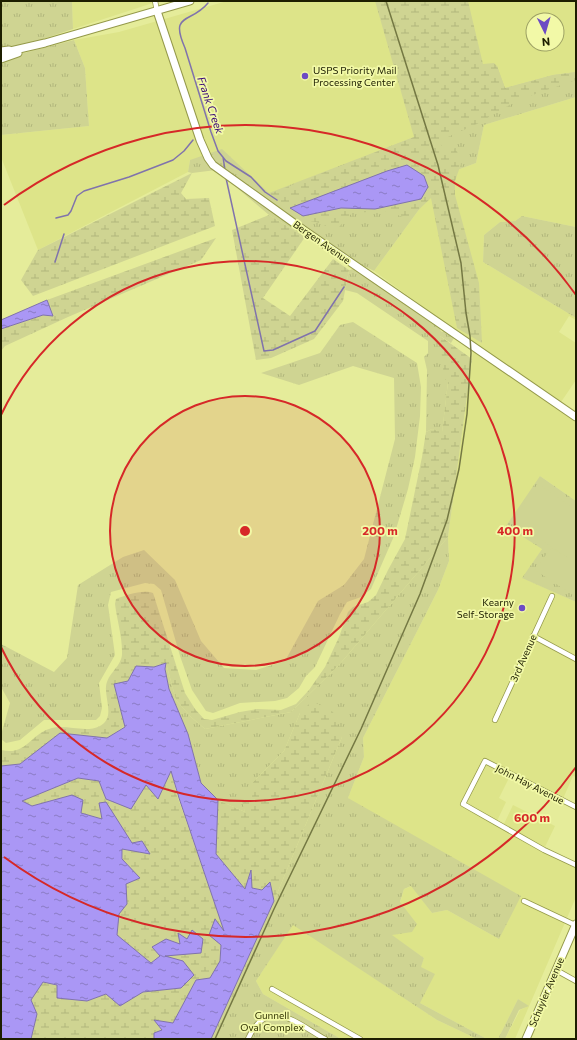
<svg xmlns="http://www.w3.org/2000/svg" width="577" height="1040" font-family="Commissioner,sans-serif">
<defs>
<pattern id="grass-tufts" width="24" height="20" patternUnits="userSpaceOnUse"><rect width="24" height="20" fill="#cfd492"/><path d="M3 7l-1-3M5 7V3M7 7l1-3M15 17l-1-3M17 17v-4M19 17l1-3" fill="none" stroke="#b1b67c"/></pattern>
<pattern id="wetland-marsh" width="20" height="14" patternUnits="userSpaceOnUse"><rect width="20" height="14" fill="#cfd492"/><path d="M1 5h8M5 5V1M11 12h8M15 12V8" fill="none" stroke="#b1b67c"/></pattern>
<pattern id="water-ripples" width="26" height="14" patternUnits="userSpaceOnUse"><rect width="26" height="14" fill="#aa97f5"/><path d="M2 4q2-2 4 0t4 0M15 11q2-2 4 0t4 0" fill="none" stroke="#8a7bc4"/></pattern>
</defs>
<rect width="100%" height="100%" fill="#e5ec9a"/>
<!-- built -->
<path fill="#dde489" fill-rule="evenodd" d="M72 1H159L73 29Z
M227 1H576V72L553 75 505 88 414 137 269 194 190 160 188 172 38 250 1 157V135L89 126 85 68 74 40 119 32ZM533 20H557V44H533Z
M576 97V227L522 216 515 221 500 222 484 235 483 262 576 318V320L569 316 559 332 576 343V380L561 402 576 417V501L540 476 542 549 523 578 576 602V777L573 776 562 801 510 776 499 798 506 802 496 823 502 828 513 805 555 826 544 849 576 865V897L515 1039H505L520 1010 528 1006 518 999 498 1039H487L420 1003 421 966 424 958 391 935 404 889 412 886 432 913 447 910 499 939 348 798 364 757 363 738 438 590 449 561 448 537 474 344 374 271 426 200 452 172 476 163 484 125Z
M293 924 437 1020 477 1039H341L263 994 256 981Z"/>
<!-- grass -->
<path fill="url(#grass-tufts)" d="M1 1H72L73 29 1 53Z
M74 40 85 68 89 126 1 135V59Z
M426 63 497 66 505 88 553 75 576 72V97L484 125 476 163 452 172 426 200 374 271 305 237 269 215 216 170 192 173 188 172 190 160 222 149 269 193 414 137Z
M522 216 576 227V318L483 262 484 235 500 222 515 221Z
M354 269 440 329V330L442 332 444 331 454 338 451 343 440 336 448 382 442 433 432 429 426 432 427 370 424 357 428 353V341L357 293 345 290 349 270Z
M353 322 417 363 421 387 420 416 415 457 408 489 394 536 371 589 361 597 347 602 340 614 315 667 306 676 299 688 287 698 275 701 240 703 213 713 206 711 192 690 180 656 161 590 154 584 145 583 111 592 108 605 115 655 99 683 102 708 100 716 96 720H44L20 740 6 743 1 739V735L10 703 1 687V644L54 672 67 658 78 585 123 557 144 550 175 580 201 641 224 668 256 670 285 661 318 601 344 585 364 559 395 439 394 378 353 366 299 385 261 373 320 353 340 325Z
M540 476 576 501V602L522 578 542 549 506 526Z
M448 537 449 561 438 590 363 738 364 757 348 798 521 896 499 939 447 910 432 913 411 886 404 889 400 902 417 924 412 932 392 935 424 958 421 967 435 974 420 1003 487 1039H477L437 1020 293 925 256 981 263 994 341 1039H211L274 901 342 737 300 713 284 751 253 782V798L243 802 245 812 218 800 201 783 188 734 169 689 165 669 166 663 176 700 191 717 205 729 291 712 339 665Z
M518 999 529 1006 519 1010 505 1039H498Z"/>
<!-- wetland -->
<path fill="url(#wetland-marsh)" d="M375 1H468L483 64 494 63 497 66 505 88 553 75 576 72V80L518 100 477 124 439 141 444 150 456 148 461 164 455 181V195L479 283 482 343 457 328 431 198 409 219 385 211 352 213 336 230 316 222 302 220 271 201 269 194 414 137Z
M192 173 181 193 186 199 209 198 215 226 33 296 21 280 38 250Z
M269 215 305 237 263 298 290 316 333 259 349 270 343 301 314 339 271 358 256 360 232 230Z
M216 238 201 260 68 317 5 346 1 351V329L43 315 53 316 47 300Z
M440 336 472 359 448 537 339 665 291 712 205 729 191 717 176 700 166 663 154 667 136 666 128 681 114 684 125 726 107 738 60 733 20 764 1 766V750C26 756 30 735 49 729 65 723 84 734 100 726 115 718 105 700 106 687 107 673 123 666 122 652 122 636 117 620 115 604L116 599C125 595 144 589 153 593L185 693 195 709 204 719 212 720 240 712 257 709 281 710 296 704 309 690 325 667 339 637 348 612 353 607 368 602 376 595 388 570 405 539 422 457 426 432 432 429 442 432 448 382 444 378Z
M312 701 333 712 342 737 274 901 270 882 262 890 252 888 251 872 245 889 216 854 218 800 245 812 242 801 252 798 253 782 284 751 300 713Z
M171 770 177 795 225 933 215 919 221 945 220 961 210 979 196 980 173 1023 155 1021 162 1031 154 1033V1039H31L37 1014 31 1000 43 982 57 985V998L87 1001 106 994 120 1006 143 992 181 988 164 956 187 940 179 933 180 944 152 947 160 956 151 963 117 935 119 914 127 904 122 849 149 853 142 841 132 843 105 802 103 819 81 813 72 795 32 806 21 801 78 778 99 781 106 799 146 785 158 799Z"/>
<!-- pitch -->
<path fill="#cfd492" d="M538 484 576 510V551L570 560 576 564V597L535 570 551 548 568 558 513 520Z"/>
<!-- water -->
<path fill="url(#water-ripples)" stroke="#8073ac" d="M407 165 424 176 428 187 421 199 375 209 341 208 303 216 290 208 387 171Z
M47 300 53 316 43 315 1 329V320Z
M166 663 165 669 169 689 188 734 201 783 218 800 216 854 245 889 251 870 252 888 262 890 270 882 274 901 211 1039H154V1033L162 1030 154 1020 173 1023 196 980 210 978 220 961 221 945 209 935 215 919 224 931 179 798 171 771 158 799 146 785 131 809 106 799 99 781 78 778 22 801 32 806 72 795 83 800 81 813 102 819 99 803 106 802 132 843 142 841 150 854 122 849V859L140 878 126 884 127 904 119 914 117 935 151 963 160 956 152 947 166 939 180 944 178 933 187 939 192 930 203 939 201 953 165 956 183 961 194 975 181 988 143 992 120 1006 106 994 87 1001 57 998V985L43 982 31 1000 37 1014 31 1039H1V766L20 764 60 733 107 738 125 727 114 684 128 681 136 666 154 667Z"/>
<g fill="none" stroke-linecap="round" stroke-linejoin="round">
<!-- stream -->
<path stroke="#8073ac" stroke-width="1.5" d="M208 3C191 24 169 12 185 48L211 132 218 151 226 161 251 177 265 192 277 200
M223 157 225 170
M226 178 264 351 273 350 315 331 344 287
M56 218 68 215 71 211 77 196 84 191 129 177 173 160 184 151 193 140
M55 262 64 234"/>
<defs>
<path id="street" d="M155 1 157 11
M533 636 576 659
M495 720 552 596
M576 807 485 761 463 804 544 850 576 865
M524 901 575 925
M556 970 576 981
M272 989 360 1039
M248 1039C268 995 296 1023 325 1039"/>
<path id="secondary" d="M157 11 200 140 208 158 213 165 305 231 576 417
M526 1039 576 924"/>
<path id="primary" d="M6 52 45 43 190 1
M1 59 18 53"/>
<path id="highway" d="M1 52 9 51"/>
</defs>
<!-- street casing -->
<use href="#street" stroke="#94994a" stroke-width="6"/>
<!-- secondary casing -->
<use href="#secondary" stroke="#94994a" stroke-width="9"/>
<!-- primary casing -->
<use href="#primary" stroke="#94994a" stroke-width="9"/>
<!-- highway casing -->
<use href="#highway" stroke="#94994a" stroke-width="11"/>
<!-- street -->
<use href="#street" stroke="#fff" stroke-width="4.5"/>
<!-- secondary -->
<use href="#secondary" stroke="#fff" stroke-width="7"/>
<!-- primary -->
<use href="#primary" stroke="#fff" stroke-width="7"/>
<!-- highway -->
<use href="#highway" stroke="#fff" stroke-width="9"/>
<!-- rail -->
<path stroke="#747843" stroke-width="1.5" d="M215 1039 274 909 361 729 420 594 447 520 459 469 467 414 471 353 470 336 466 313 461 263 438 165 386 1"/>
</g>
<!-- distance rings -->
<circle cx="245" cy="531" r="135" fill="#d62828" fill-opacity=".12"/>
<g fill="none" stroke="#d62828" stroke-width="2">
<circle cx="245" cy="531" r="135"/>
<path d="M1 415A270 270 0 1 1 1 647"/>
<path d="M576 767A406 406 0 0 1 4 857M4 205A406 406 0 0 1 576 295"/>
</g>
<!-- markers -->
<g fill="#6d4bc4" stroke="#f2f9a7" stroke-width="1.5">
<circle cx="305" cy="76" r="4"/>
<circle cx="522" cy="608" r="4"/>
</g>
<g text-anchor="middle" dominant-baseline="central" stroke-width="3.5" stroke-linejoin="round" paint-order="stroke">
<!-- poi labels -->
<g font-size="10" fill="#1d1e00" stroke="#f2f9a7" text-anchor="start">
<text x="313" y="70">USPS Priority Mail<tspan x="313" dy="12">Processing Center</tspan></text>
<text x="514" y="602" text-anchor="end">Kearny<tspan x="514" dy="12">Self-Storage</tspan></text>
</g>
<!-- street labels -->
<g font-size="10" fill="#1d1e00" stroke="#f2f9a7">
<text transform="translate(322 242) rotate(35)">Bergen Avenue</text>
<text transform="translate(523 658) rotate(-66)">3rd Avenue</text>
<text transform="translate(530 784) rotate(27)">John Hay Avenue</text>
<text transform="translate(546 992) rotate(-67)">Schuyler Avenue</text>
</g>
<!-- park labels -->
<g font-size="10" fill="#313302" stroke="#f2f9a7">
<text x="272" y="1015">Gunnell<tspan x="272" dy="12">Oval Complex</tspan></text>
</g>
<!-- water labels -->
<g font-size="11" font-style="italic" fill="#370578" stroke="#f2f9a7">
<text transform="translate(211 105) rotate(71)">Frank Creek</text>
</g>
</g>
<circle cx="245" cy="531" r="6" fill="#d62828" stroke="#f2f9a7" stroke-width="2"/>
<g font-size="12" text-anchor="middle" font-weight="bold" fill="#d62828" stroke="#f2f9a7" stroke-width="3.5" stroke-linejoin="round" paint-order="stroke">
<text x="380" y="535">200 m</text>
<text x="515" y="535">400 m</text>
<text x="532" y="822">600 m</text>
</g>
<!-- border -->
<rect width="577" height="1040" fill="none" stroke="#1d1e00" stroke-width="4"/>
<!-- north arrow -->
<g transform="translate(545 32) rotate(175)"><circle r="19" fill="#f2f9a7" stroke="#9da164"/>
<path d="M0-3L7 15L0 10L-7 15Z" fill="#6d4bc4"/>
<text y="-6" font-size="11" font-weight="bold" text-anchor="middle" fill="#1d1e00">N</text>
</g>
</svg>
